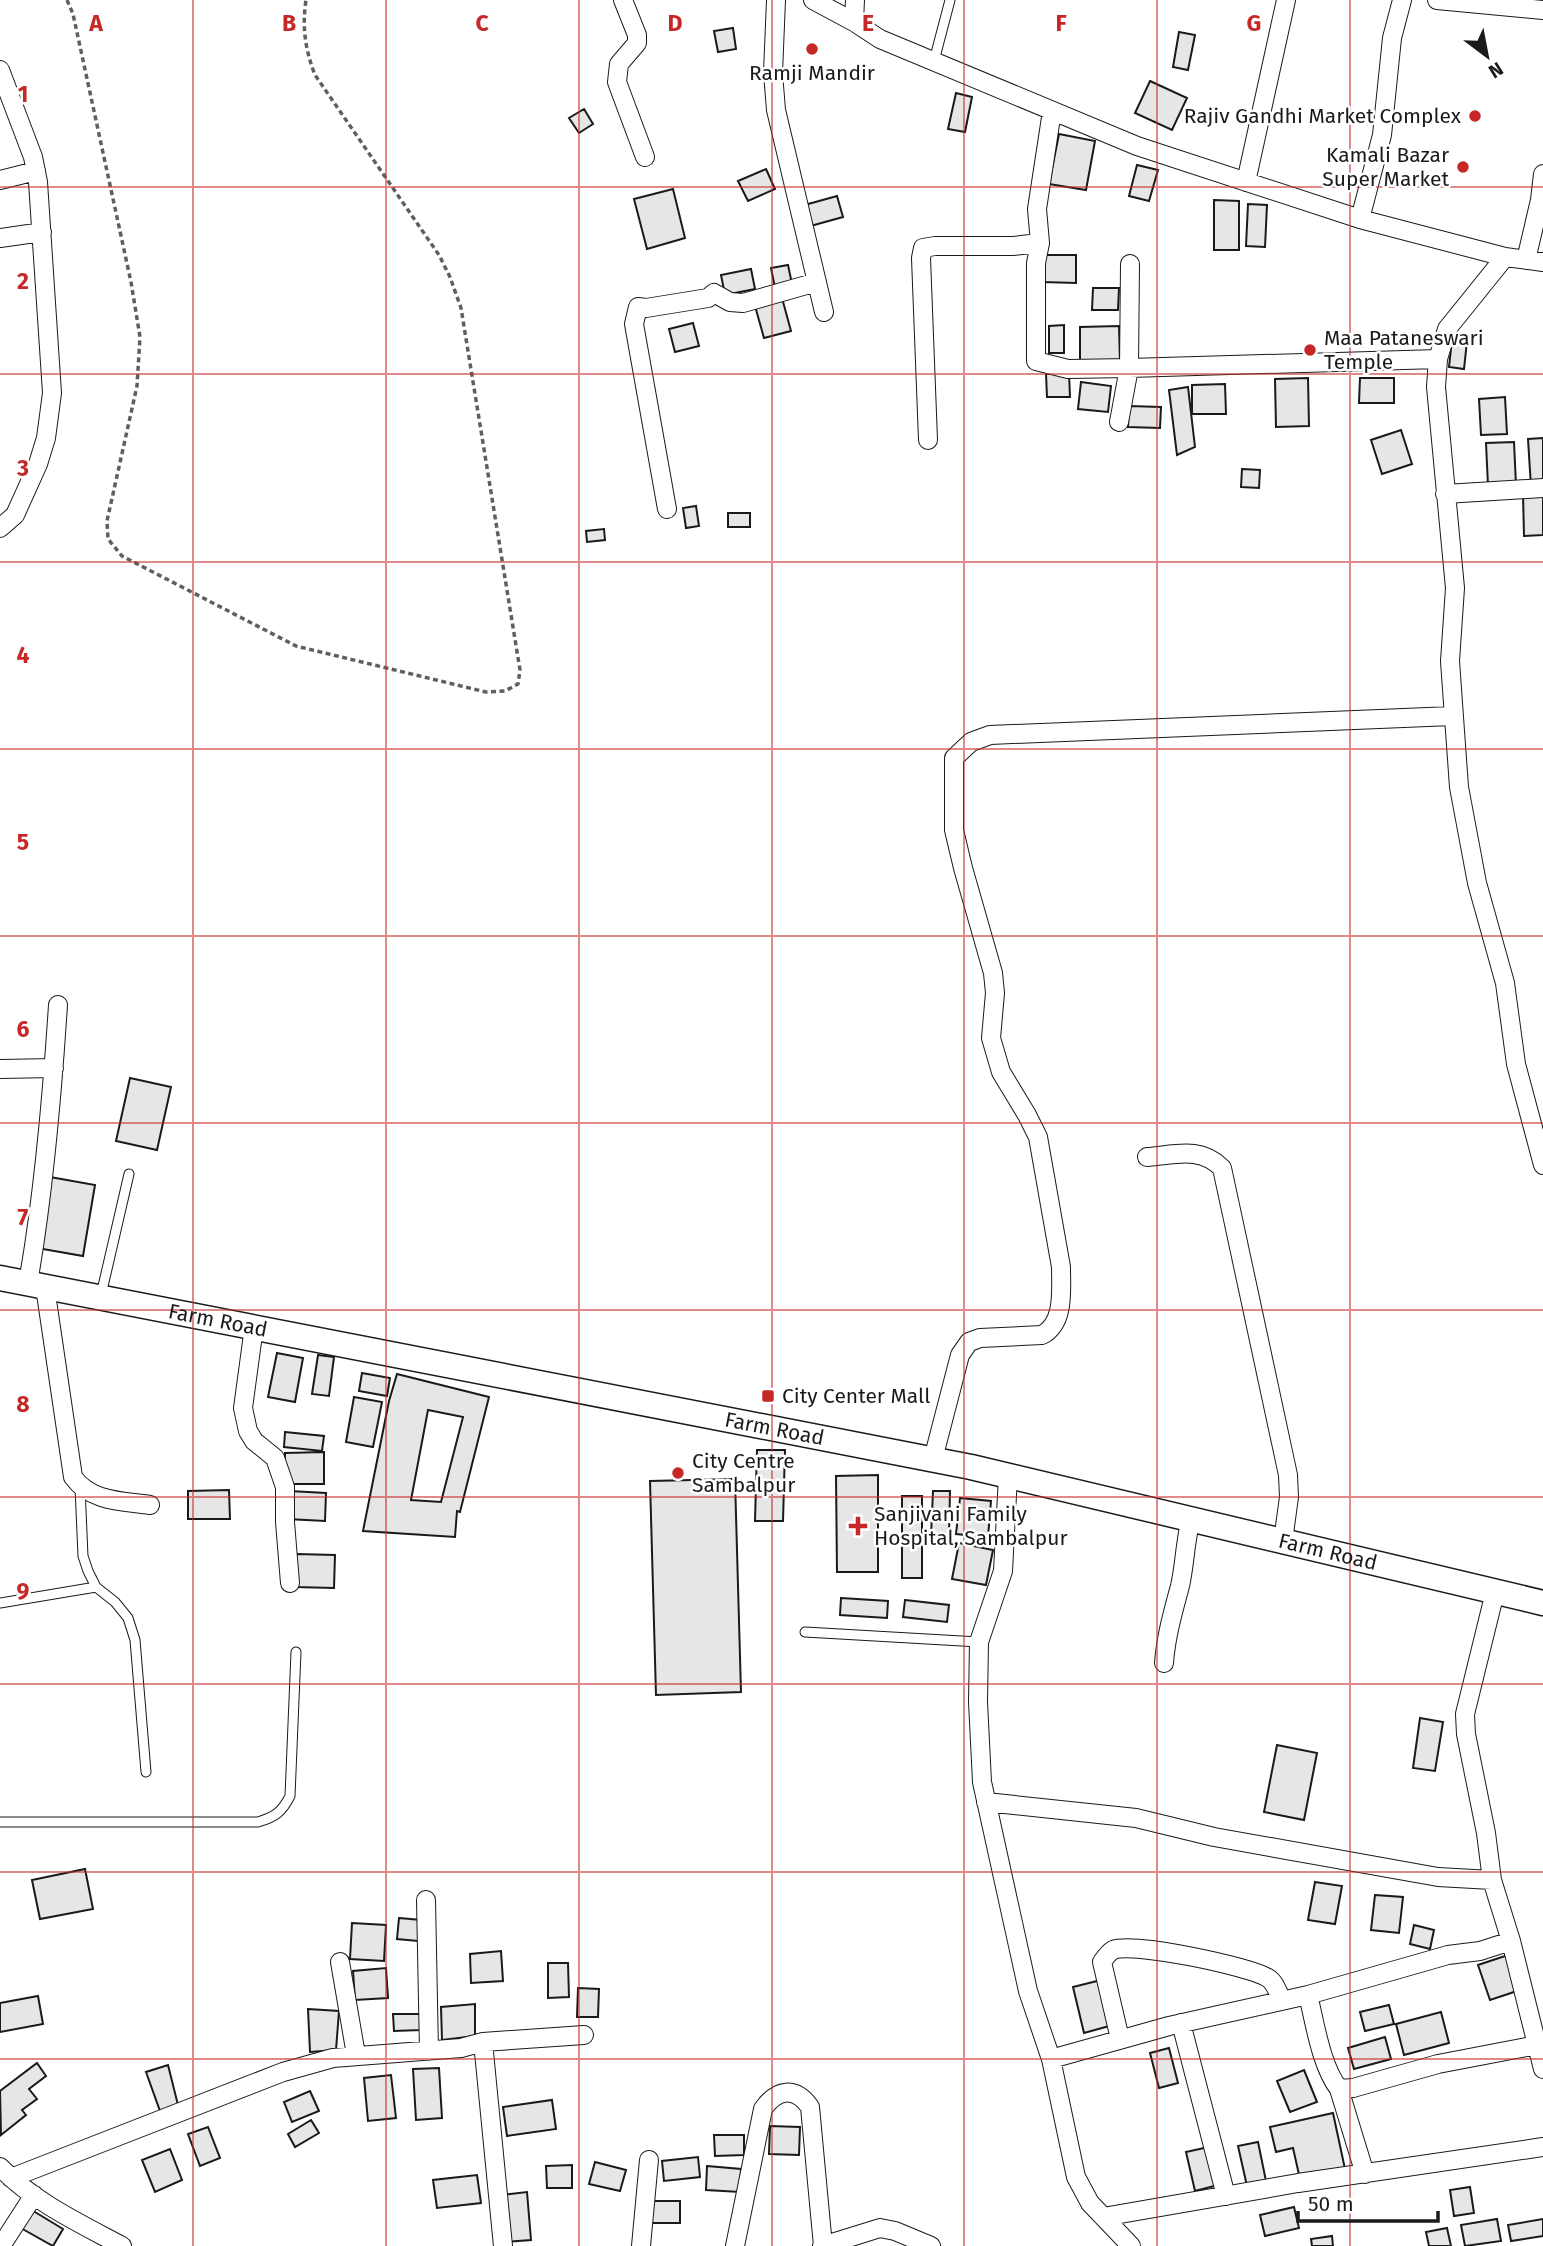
<svg xmlns="http://www.w3.org/2000/svg" width="1543" height="2246" font-family="'Fira Sans',sans-serif">
<rect width="100%" height="100%" fill="#fff"/>
<!-- building -->
<path fill="#e6e6e6" stroke="#1a1a1a" stroke-width="2" fill-rule="evenodd" d="M733 28 736 49 718 52 714 31Z
M1179 32 1195 35 1188 70 1173 67Z
M1150 81 1187 98 1172 130 1135 113Z
M956 93 972 97 965 132 948 129Z
M584 109 593 124 579 133 569 118Z
M1059 134 1095 141 1086 190 1049 184Z
M1137 165 1158 170 1149 201 1129 196Z
M766 169 775 189 748 201 738 181Z
M673 189 685 238 647 249 634 199Z
M837 196 843 217 807 227 801 206Z
M1214 200 1239 201V250H1214Z
M1248 204 1267 205 1265 247 1246 246Z
M1043 255H1076V283L1042 282Z
M788 265 792 284 775 288 771 268Z
M751 269 755 289 725 295 721 275Z
M1093 288H1119L1118 310H1092Z
M782 298 791 331 764 338 755 306Z
M693 323 699 346 675 352 669 329Z
M1064 325V353H1049V326Z
M1119 326 1120 362 1080 363V327Z
M1452 340 1467 341 1464 369 1449 367Z
M1069 373 1070 397H1047L1046 374Z
M1308 378 1309 426 1276 427 1275 379Z
M1360 378H1394V403H1359Z
M1081 382 1111 386 1108 412 1078 409Z
M1225 384 1226 414H1192V385Z
M1188 387 1195 447 1177 455 1169 390Z
M1505 397 1507 434 1481 435 1479 399Z
M1129 406 1161 407 1160 428 1128 427Z
M1401 430 1412 464 1382 474 1371 440Z
M1543 438V486L1531 487 1528 439Z
M1514 442 1516 485 1488 486 1486 443Z
M1242 469 1260 470 1259 488 1241 487Z
M1543 493V535L1524 536 1523 494Z
M696 506 699 526 686 528 683 508Z
M728 513H750V527H728Z
M604 529 605 540 587 542 586 531Z
M130 1078 171 1087 157 1150 116 1141Z
M50 1177 95 1185 83 1256 37 1248Z
M277 1353 303 1358 295 1402 268 1397Z
M318 1355 334 1357 329 1396 312 1394Z
M362 1373 390 1378 387 1396 359 1391Z
M397 1374 489 1397 460 1512 457 1511 455 1537 363 1531 389 1401ZM428 1410 463 1417 441 1502 411 1500Z
M354 1397 382 1402 373 1447 346 1442Z
M285 1432 324 1436 322 1451 284 1447Z
M757 1450H785L783 1521H755Z
M324 1452V1484H285V1453Z
M878 1475V1572H837L836 1476Z
M735 1479 741 1692 656 1695 650 1481Z
M229 1490 230 1519H188V1491Z
M289 1491 326 1493 325 1521 287 1519Z
M933 1491H950L949 1536H931Z
M902 1496H922V1578H902Z
M960 1498 991 1501 988 1537 956 1534Z
M959 1543 993 1550 986 1585 952 1579Z
M296 1554 335 1555 334 1588 295 1587Z
M841 1598 888 1601 887 1618 840 1615Z
M905 1600 949 1605 947 1622 903 1617Z
M1420 1718 1443 1722 1435 1771 1413 1768Z
M1277 1745 1317 1753 1304 1820 1264 1812Z
M85 1869 93 1909 40 1919 32 1880Z
M1315 1882 1342 1886 1335 1924 1308 1920Z
M1375 1895 1403 1897 1399 1933 1371 1930Z
M399 1918 421 1920 418 1941 397 1939Z
M352 1923 386 1925 384 1961 350 1959Z
M1414 1925 1434 1930 1430 1949 1410 1944Z
M501 1951 503 1981 471 1983 470 1954Z
M1508 1955 1520 1990 1490 2000 1478 1965Z
M548 1963H568L569 1997 548 1998Z
M386 1968 388 1998 355 2000 353 1971Z
M1101 1980 1113 2025 1084 2033 1073 1987Z
M578 1988 599 1989 598 2017H577Z
M38 1996 43 2024 0 2032V2003Z
M475 2004V2036L442 2040 441 2007Z
M1389 2005 1394 2024 1365 2031 1360 2012Z
M308 2009 339 2011 336 2050 310 2052Z
M1441 2012 1449 2043 1404 2055 1396 2024Z
M393 2014H422L421 2030 394 2031Z
M1385 2037 1391 2059 1354 2069 1348 2048Z
M1169 2048 1178 2083 1159 2088 1150 2053Z
M37 2063 46 2076 29 2089 37 2099 22 2110 26 2115 1 2135 0 2091Z
M168 2065 178 2105 160 2111 146 2072Z
M439 2068 442 2118 416 2120 413 2069Z
M1304 2070 1317 2102 1290 2112 1277 2081Z
M391 2075 396 2118 368 2121 364 2078Z
M310 2091 319 2111 292 2122 284 2102Z
M552 2100 556 2129 507 2136 503 2107Z
M1333 2113 1345 2169 1300 2179 1293 2148 1276 2152 1270 2127Z
M311 2120 319 2133 295 2147 288 2134Z
M770 2126 800 2127 799 2155 769 2154Z
M208 2127 220 2158 200 2166 188 2134Z
M714 2135H744V2155L715 2156Z
M1258 2142 1266 2181 1247 2186 1238 2146Z
M1213 2146 1222 2184 1195 2191 1186 2152Z
M170 2149 182 2180 155 2192 142 2160Z
M698 2157 700 2177 664 2181 662 2161Z
M595 2162 626 2170 620 2191 589 2184Z
M572 2165V2188H547L546 2166Z
M707 2166 741 2169 740 2192 706 2190Z
M477 2175 481 2203 437 2208 433 2180Z
M1470 2187 1474 2213 1454 2216 1450 2190Z
M527 2192 531 2240 506 2242 501 2195Z
M651 2201H680V2223H651Z
M1294 2207 1299 2228 1265 2236 1260 2215Z
M30 2209 63 2229 53 2246 19 2227Z
M1497 2219 1501 2241 1465 2246 1461 2225Z
M1543 2219V2236L1511 2241 1508 2225Z
M1447 2228 1451 2246H1429L1426 2232Z
M1332 2236 1333 2246H1312L1311 2239Z"/>
<g fill="none" stroke-linecap="round" stroke-linejoin="round">
<defs>
<path id="lane" d="M934 61 950 0
M101 1295 129 1174
M80 1487 83 1556 88 1571 96 1587 115 1602 128 1618 135 1640 146 1772
M0 1603 96 1587
M805 1632 979 1642
M0 1822H258C275 1817 282 1812 290 1796L296 1652"/>
<path id="street" d="M623 0 637 35V43L619 64 617 82 645 157
M776 0 773 73 776 110 824 312
M813 0 854 22 880 39 1137 146 1360 219 1505 257 1543 262
M1437 0 1543 10
M854 22 855 0
M0 70 33 157 38 182 52 393 46 438 38 464 15 515 0 528
M0 180 36 171
M1246 182 1286 0
M1360 219 1382 135 1392 38 1402 0
M0 238 42 232
M1040 243 1036 263V361L1068 369 1129 368 1119 422
M1505 257 1447 329 1438 359 1436 387 1455 588 1450 661 1459 787 1477 883 1505 983 1516 1064 1543 1165
M1526 260 1540 200 1543 174
M1130 264 1129 368 1438 359
M928 440 921 258 923 248 935 246H1013L1040 243 1037 209 1052 111
M1445 494 1543 488
M667 509 634 324 638 307 646 308 708 298 714 293 730 302 743 303 817 282
M0 1069 54 1068
M1147 1157C1175 1155 1200 1146 1222 1168L1288 1475 1289 1497 1283 1541
M28 1283C44 1192 52 1098 58 1005
M45 1287 73 1477C91 1502 122 1501 150 1505
M254 1327 243 1408 248 1431 254 1441 275 1458 285 1487V1522L290 1583
M933 1459 960 1355 969 1342 980 1338 1042 1335C1065 1323 1061 1290 1061 1267L1038 1137 1027 1115 1001 1072 991 1038 995 993 993 973 963 868 954 830V758L971 742 990 735 1452 716
M1008 1476 1003 1571 979 1642 978 1702 982 1782 1028 1991 1051 2059 1076 2177 1090 2203 1131 2246
M1495 1592 1465 1714 1466 1734 1486 1833 1492 1880 1511 1941 1543 2069
M1164 1663C1166 1636 1173 1612 1180 1586 1185 1564 1185 1541 1191 1519
M986 1802 1136 1818 1214 1837 1438 1877 1492 1880
M426 1900 429 2051
M340 1962 356 2055
M1308 1995C1315 2023 1321 2066 1339 2089L1353 2088 1438 2064 1537 2045
M1181 2023 1226 2196
M1120 2039 1102 1962C1105 1958 1108 1953 1113 1950 1134 1942 1248 1966 1268 1978 1275 1982 1278 1993 1282 2000
M483 2042 503 2246
M1051 2059 1169 2026 1308 1995 1448 1955 1480 1951 1511 1941
M1339 2089 1365 2174
M0 2167C34 2202 79 2223 122 2246
M11 2178 283 2072 333 2058 461 2048 483 2042 584 2035
M1103 2217 1298 2183 1543 2147
M1 2246 34 2195
M641 2246 649 2160
M735 2246 763 2109C777 2089 795 2086 810 2107L823 2246
M822 2246 880 2228 895 2231 931 2246"/>
<g id="secondary">
<path id="s1" d="M0 1278 971 1467 1543 1603"/>
</g>
</defs>
<!-- lane casing -->
<use href="#lane" stroke="#1a1a1a" stroke-width="11"/>
<!-- street casing -->
<use href="#street" stroke="#1a1a1a" stroke-width="20"/>
<!-- secondary casing -->
<use href="#secondary" stroke="#1a1a1a" stroke-width="27"/>
<!-- path -->
<path stroke="#5f5f5f" stroke-width="3.5" stroke-dasharray="5 3.5" stroke-linecap="butt" d="M67 0 73 14 131 282 140 337 137 386 107 521 108 539 122 556 296 646 486 692 505 691 518 684 520 670 461 308 450 277 439 255 315 75C305 49 302 27 306 0"/>
<!-- lane -->
<use href="#lane" stroke="#fff" stroke-width="9"/>
<!-- street -->
<use href="#street" stroke="#fff" stroke-width="18"/>
<!-- secondary -->
<use href="#secondary" stroke="#fff" stroke-width="24"/>
</g>
<!-- grid -->
<path fill="none" stroke="#c62828" stroke-width="2" stroke-opacity="0.55" d="M193 0V2246M386 0V2246M579 0V2246M772 0V2246M964 0V2246M1157 0V2246M1350 0V2246M0 187H1543M0 374H1543M0 562H1543M0 749H1543M0 936H1543M0 1123H1543M0 1310H1543M0 1497H1543M0 1684H1543M0 1872H1543M0 2059H1543"/>
<!-- markers -->
<g fill="#c62828" stroke="#fff" stroke-width="2.5">
<circle cx="812" cy="49" r="7"/>
<circle cx="1475" cy="116" r="7"/>
<circle cx="1463" cy="167" r="7"/>
<circle cx="1310" cy="350" r="7"/>
<rect x="761" y="1389" width="14" height="14" rx="3.5"/>
<circle cx="678" cy="1473" r="7"/>
<path d="M854.5 1515.5h7v7h7v7h-7v7h-7v-7h-7v-7h7z"/>
</g>
<g text-anchor="middle" dominant-baseline="central" stroke-width="5" stroke-linejoin="round" paint-order="stroke">
<!-- poi labels -->
<g font-size="21" fill="#1a1a1a" stroke="#fff" text-anchor="start">
<text x="812" y="73" text-anchor="middle">Ramji Mandir</text>
<text x="1461" y="116" text-anchor="end">Rajiv Gandhi Market Complex</text>
<text x="1449" y="155" text-anchor="end">Kamali Bazar<tspan x="1449" dy="24">Super Market</tspan></text>
<text x="1324" y="338">Maa Pataneswari<tspan x="1324" dy="24">Temple</tspan></text>
<text x="782" y="1396">City Center Mall</text>
<text x="692" y="1461">City Centre<tspan x="692" dy="24">Sambalpur</tspan></text>
<text x="874" y="1514">Sanjivani Family<tspan x="874" dy="24">Hospital, Sambalpur</tspan></text>
</g>
<!-- street labels -->
<g font-size="21" fill="#1a1a1a" stroke="#fff">
<text stroke="none"><textPath href="#s1" startOffset="222">Farm Road</textPath></text>
<text stroke="none"><textPath href="#s1" startOffset="789">Farm Road</textPath></text>
<text stroke="none"><textPath href="#s1" startOffset="1356">Farm Road</textPath></text>
</g>
</g>
<g font-size="23" text-anchor="middle" font-weight="bold" fill="#c62828" stroke="#fff" stroke-width="5" stroke-linejoin="round" paint-order="stroke">
<text x="96" y="31">A</text>
<text x="289" y="31">B</text>
<text x="482" y="31">C</text>
<text x="675" y="31">D</text>
<text x="868" y="31">E</text>
<text x="1061" y="31">F</text>
<text x="1254" y="31">G</text>
<text x="23" y="102">1</text>
<text x="23" y="289">2</text>
<text x="23" y="476">3</text>
<text x="23" y="663">4</text>
<text x="23" y="850">5</text>
<text x="23" y="1037">6</text>
<text x="23" y="1225">7</text>
<text x="23" y="1412">8</text>
<text x="23" y="1599">9</text>
</g>
<!-- north arrow -->
<g transform="translate(1487 56) rotate(148)" stroke="#ffffff" stroke-width="5" paint-order="stroke">
<path d="M0-5L12 26L0 18L-12 26Z" fill="#1a1a1a"/>
<text y="-10" font-size="19" font-weight="bold" text-anchor="middle" fill="#1a1a1a">N</text>
</g>
<!-- scale -->
<path d="M1298 2211v10h140v-10" fill="none" stroke="#1a1a1a" stroke-width="3.5"/>
<text x="1308" y="2211" font-size="21" fill="#1a1a1a" stroke="#ffffff" stroke-width="5" paint-order="stroke">50 m</text>
</svg>
